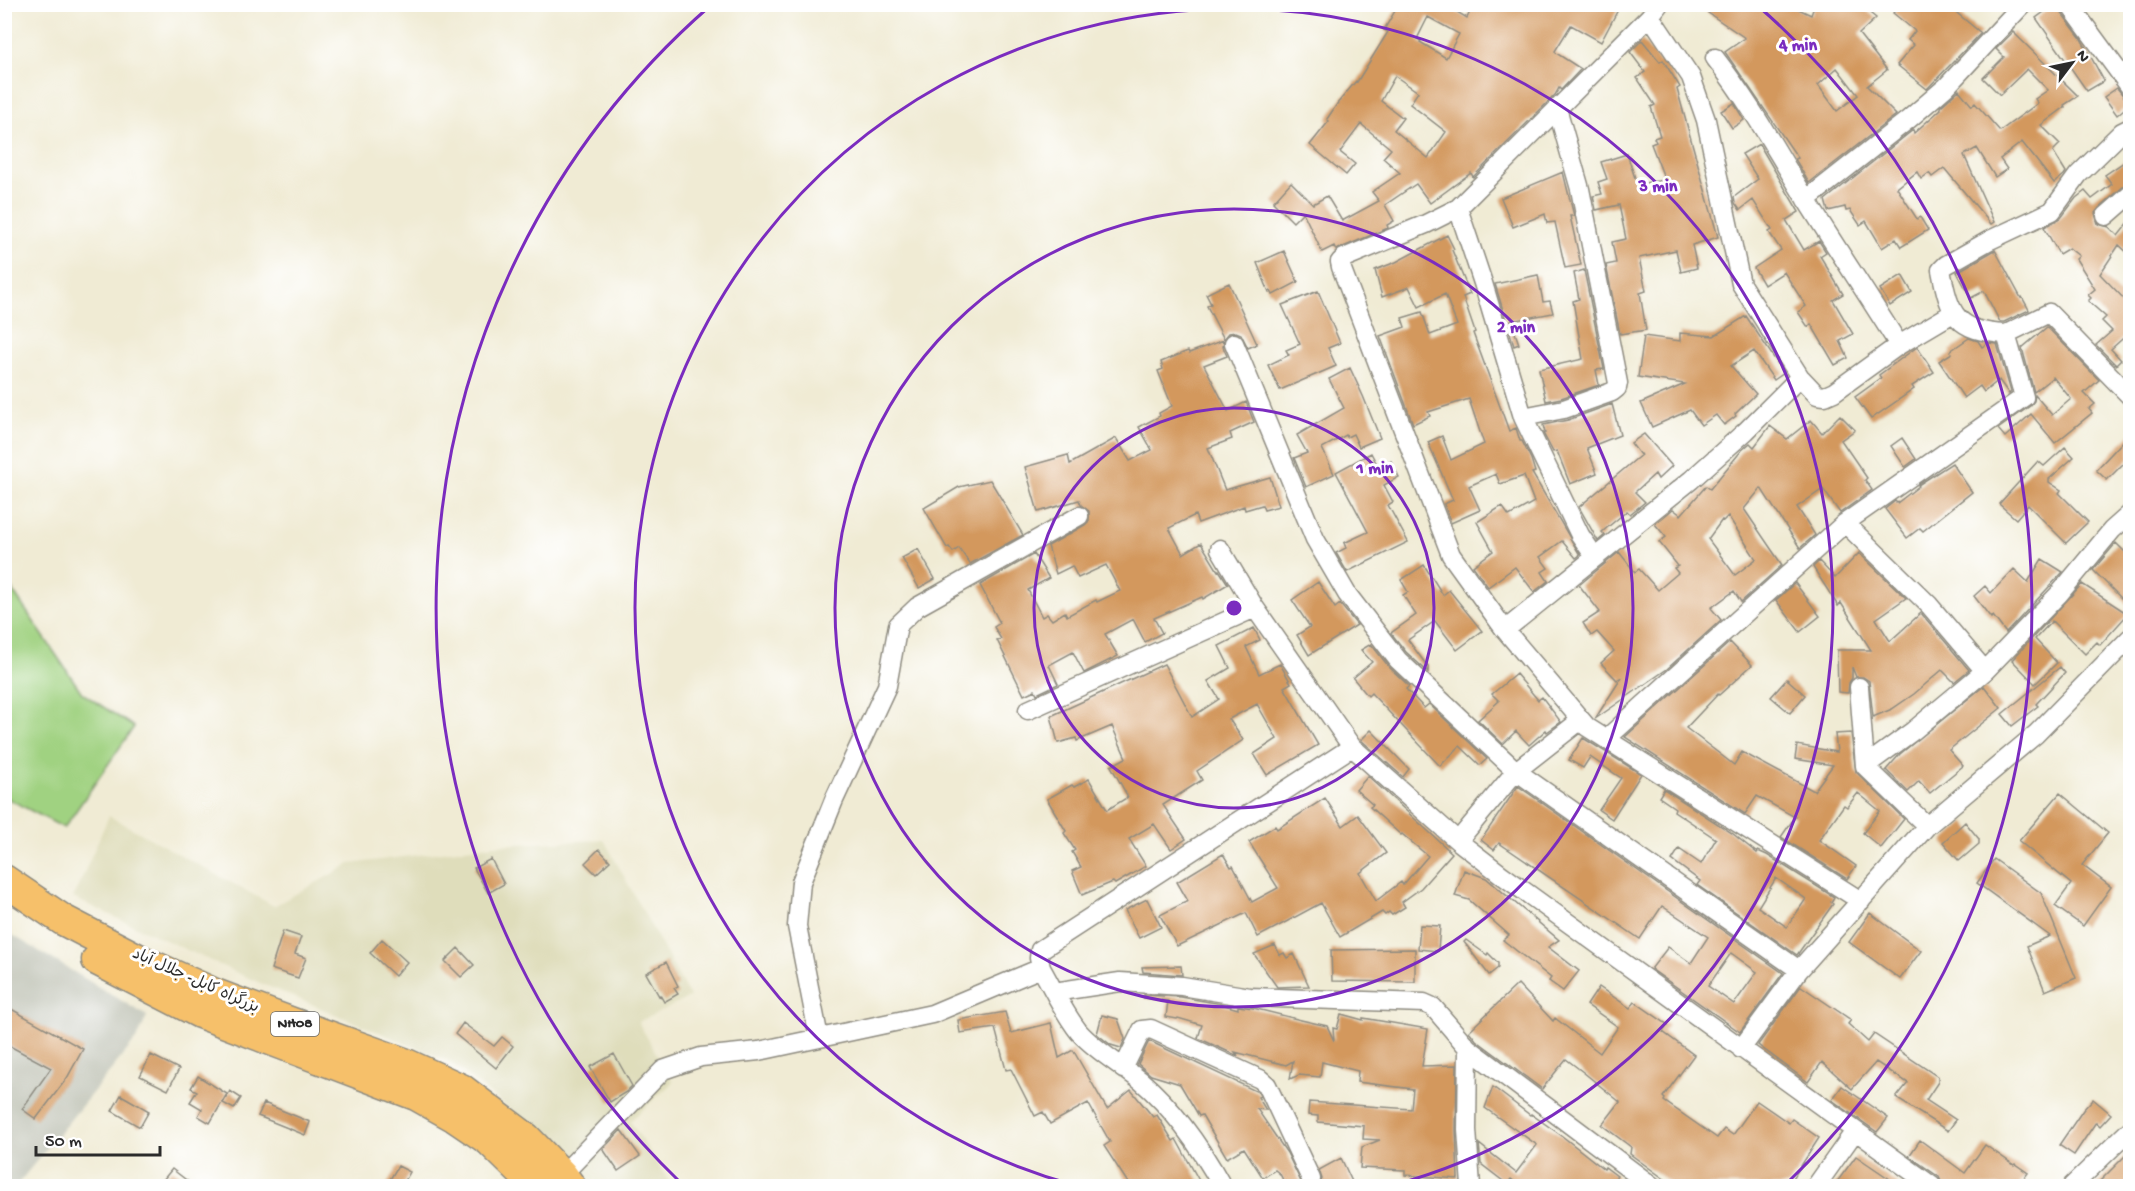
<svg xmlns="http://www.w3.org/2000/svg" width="2135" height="1191" font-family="'Gochi Hand','Playpen Sans Arabic',sans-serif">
<rect width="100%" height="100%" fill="#fff"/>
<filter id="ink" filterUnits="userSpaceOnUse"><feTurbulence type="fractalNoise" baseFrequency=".0167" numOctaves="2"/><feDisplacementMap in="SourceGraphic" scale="12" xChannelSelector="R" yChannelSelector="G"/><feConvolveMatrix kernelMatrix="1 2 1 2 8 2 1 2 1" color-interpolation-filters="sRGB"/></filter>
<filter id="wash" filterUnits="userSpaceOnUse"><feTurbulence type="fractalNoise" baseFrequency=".008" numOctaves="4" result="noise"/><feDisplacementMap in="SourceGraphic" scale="24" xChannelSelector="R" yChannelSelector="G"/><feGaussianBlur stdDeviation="1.35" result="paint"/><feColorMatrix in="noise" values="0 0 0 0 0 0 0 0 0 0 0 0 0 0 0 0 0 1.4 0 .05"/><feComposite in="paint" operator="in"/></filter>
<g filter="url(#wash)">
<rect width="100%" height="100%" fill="#f0ebd4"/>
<!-- built -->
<path fill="#dfddbb" d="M109 816 274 906 350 864 495 845 604 840 690 997 638 1022 673 1082 630 1121 672 1186H587L564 1152 450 1062 253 980 73 898Z"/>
<!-- industrial -->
<path fill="#c3c6b9" d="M4 930 147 1016 138 1037 16 1186H4Z"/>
<!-- green -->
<path fill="#a0d281" stroke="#667e56" stroke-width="1.5" d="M4 578 82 693 134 727 64 828 5 797Z"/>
<g id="blocks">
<!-- building -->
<path fill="#d3985d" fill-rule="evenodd" d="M1399 4H1444L1467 18 1474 4H1621L1601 42 1571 25 1555 51 1556 53 1581 69 1580 70 1561 90 1559 88 1555 95 1473 177 1471 173 1430 203 1416 184 1385 205 1394 221 1387 225 1388 228 1336 250 1334 246 1322 252 1303 212 1293 222 1273 202 1291 182 1313 204 1327 196 1342 221 1379 201 1372 192 1400 173 1383 158 1391 149 1361 124 1340 152 1355 164 1346 175 1310 145 1329 121 1327 119 1337 104 1356 81 1357 82 1388 32 1384 30ZM1428 17 1459 34 1446 58 1420 42 1421 41 1417 39ZM1395 76 1418 92 1410 104 1446 132 1428 158 1394 130 1403 118 1381 101Z
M1695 4H1788L1811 15 1815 4 1860 5 1876 18 1859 34 1887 70 1867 86 1896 115 1809 183 1795 159 1798 158 1725 52 1745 38ZM1837 68 1858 95 1837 111 1818 85Z
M1900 4H1946L1981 33 1927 89 1897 65 1914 45 1908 40 1915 31 1893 13Z
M2055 4H2058L2060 11 2080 37 2104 81 2087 91 2036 18Z
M2013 32 2078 96 2064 105 2065 107 2041 125 2060 144 2053 151 2066 172 2064 175 2054 183 2022 142 2000 159 2007 169 1995 177 1977 148 1964 155 1994 222 1991 224 1944 168 1932 177 1929 173 1921 179 1917 172 1897 188 1917 219 1920 217 1928 230 1901 247 1896 239 1882 248 1866 221 1860 225 1850 210 1846 211 1845 207 1828 211 1825 200 1913 130 1914 133 1941 109 1940 107 1959 90 1972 106 1975 103 2000 131 2038 103 2035 99 2048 90 2027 69 2000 95 1983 78 2004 57 1996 49Z
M1642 40 1660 62 1663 60 1680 87 1677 89 1718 237 1692 245 1697 268 1681 272 1676 250 1639 258 1646 291 1640 293 1646 330 1620 334 1606 265 1616 263 1612 242 1626 239 1619 205 1596 210 1593 196 1602 194 1598 182 1607 179 1601 162 1627 154 1637 184 1665 180 1651 144 1656 142 1654 138 1660 136 1651 107 1655 105 1637 78 1645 72 1630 52Z
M2117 88 2130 104 2117 115 2104 97Z
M1734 103 1744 120 1732 128 1721 111Z
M1759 144 1799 212 1786 220 1804 250 1819 241 1826 252 1820 256 1843 294 1833 300 1853 334 1840 341 1848 358 1835 365 1811 324 1808 327 1798 312 1806 306 1784 272 1764 285 1754 268 1781 250 1769 232 1772 230 1753 200 1740 210 1735 203 1734 197 1758 179 1742 154Z
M2130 158V184L2123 187 2099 208 2095 213 2098 224 2109 227 2118 236 2130 221V255L2119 245 2100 274 2130 305V332L2111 349 2121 360 2116 365 2096 345 2112 331 2102 321 2106 317 2088 301 2091 298 2088 295 2095 289 2076 259 2079 256 2069 248 2059 254 2044 227 2061 218 2076 198 2085 191 2092 199 2112 184 2105 175Z
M1563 172 1574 216H1570L1581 265 1565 268 1555 222 1547 223 1545 214 1513 227 1501 198Z
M1447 235 1454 249 1452 250 1470 294 1463 297 1475 332 1473 333 1509 431 1516 428 1520 441H1522L1531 459 1535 472 1532 473 1580 555 1576 558 1562 541 1540 557 1548 568 1542 572 1548 581 1534 592 1515 567 1488 587 1473 566 1493 551 1477 522 1502 506 1509 516 1534 502 1524 476 1500 484 1496 474 1469 486 1480 510 1451 523 1444 504 1453 500 1428 442 1442 436 1451 460 1484 444 1469 399 1428 412 1430 416 1413 424 1380 336 1405 327 1402 318 1422 312 1430 335 1457 325 1445 294 1419 307 1409 287 1382 297 1375 270 1396 262Z
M1995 250 2021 298 2022 297 2029 310 2004 322H2000L1984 291 1971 298 1957 272Z
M1284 251 1298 282 1273 295 1271 291 1269 292 1257 263Z
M1584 270 1604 369 1596 370 1599 385 1561 398 1546 401 1539 369 1583 359 1573 301 1579 299 1574 273Z
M1538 275 1543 302 1550 301 1553 313 1511 321 1519 344 1514 346 1495 284Z
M1902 275 1912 292 1890 306 1880 289Z
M1229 283 1257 344 1248 348 1241 334 1236 332 1229 333 1224 339 1207 306 1211 304 1206 294Z
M1318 291 1340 343 1328 348 1336 366 1280 390 1268 365 1289 355 1286 350 1300 344 1282 305Z
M1746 316 1784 373 1774 380 1754 351 1731 366 1756 394 1735 414 1736 416 1724 425 1716 415 1701 425 1690 410 1652 427 1641 403 1685 384 1638 377 1644 336 1680 341V333L1714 336Z
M2047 327 2099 380 2084 393 2095 404 2089 409 2092 413 2055 443 2031 414 2005 437 1998 429 2030 406 2034 401 2035 395 2052 415 2071 399 2053 377 2034 392 2022 348Z
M1969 338 1978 341 1982 347 1988 343 1997 344 2011 392 2009 394 1999 380 1984 392 1980 386 1964 398 1939 361 1952 353 1950 351Z
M1224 340 1223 347 1227 356 1204 365 1228 411 1246 402 1254 422 1230 433 1232 439 1208 448 1225 490 1270 477 1279 506 1264 510 1262 505 1245 510 1244 506 1198 523 1195 515 1169 528 1183 554 1201 543 1218 571 1219 570 1228 584 1203 599 1202 597 1154 618 1162 633 1145 642 1133 619 1105 634 1118 656 1084 673 1073 652 1049 665 1058 684 1037 694 1035 690 1024 695 997 640 1001 639 994 627 1000 623 980 585 1034 554 1049 578 1028 590 1042 617 1047 614 1052 620 1065 612 1067 616 1096 600 1097 602 1120 591 1106 565 1078 578 1072 566 1056 574 1048 546 1085 525 1089 521V511L1081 505 1079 500 1038 512 1025 467 1068 455 1070 464 1116 438 1130 461 1152 450 1139 427 1160 416 1159 413 1172 406 1158 371 1163 369 1161 362 1188 351 1189 353Z
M1917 347 1934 372 1912 386 1914 389 1871 419 1855 397 1881 378 1879 375Z
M1350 368 1363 396 1380 438 1359 447 1353 434 1347 437 1346 435 1322 448 1334 474 1306 487 1294 458 1307 453 1297 435 1344 408 1329 379Z
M1612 404 1620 435 1587 448 1597 473 1570 484 1557 451 1553 452 1543 433H1545L1543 425 1568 420Z
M1840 415 1855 430 1841 440 1867 478 1865 480 1872 490 1840 513 1823 489 1797 507 1815 535 1800 548 1761 488 1744 509 1782 565 1741 602 1734 591 1711 608 1721 620 1667 669 1595 719 1622 677 1617 680 1601 663 1614 651 1597 632 1591 636 1583 623 1600 612 1579 585 1619 552 1635 572 1639 569 1658 590 1678 573 1674 568 1678 566 1659 542 1666 537 1655 524 1673 509 1681 515 1706 486 1710 489 1742 450 1750 443 1754 447 1770 426 1787 439 1811 420 1822 433ZM1728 516 1756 559 1735 575 1708 539 1722 520 1723 521Z
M1644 434 1672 466 1658 479 1655 474 1635 492 1645 502 1630 514 1627 511 1602 532 1605 535 1598 541 1579 507 1642 454 1640 455 1631 443Z
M2130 434V457L2107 480 2096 470Z
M1902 438 1916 459 1905 467 1891 446Z
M2065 447 2074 457 2049 479V482L2061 490 2059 493 2088 522 2066 543 2028 505 2016 519 1999 504 2038 461 2044 466Z
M1371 453 1379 468 1391 461 1399 477 1384 485 1393 502 1388 505 1408 542 1347 572 1336 553 1346 548 1344 543 1368 532 1336 472Z
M1952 463 1972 492 1923 531 1920 528 1907 538 1885 509 1895 501 1897 503 1919 486 1918 485Z
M990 480 1023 535 970 564 959 548 953 552 949 547 947 548 924 508 959 487Z
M2116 543 2130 557V607L2093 570Z
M918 549 935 579 919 588 902 558Z
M1859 553 1906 598 1876 619 1890 641 1921 613 1969 670 1954 682 1942 670 1914 694 1892 709 1873 717 1869 681 1863 677H1856L1852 667V678L1849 683 1848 693 1838 692 1837 650H1871L1841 603 1838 606 1813 567 1819 561 1835 578Z
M2042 559 2063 572 2006 633 1993 616 1991 618 1974 596 1985 586 1991 593 2014 569 2028 582Z
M1424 565 1443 595 1449 590 1482 631 1457 650 1435 621 1408 640 1428 667V672L1406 652 1391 633 1416 615 1403 595 1408 592 1401 580Z
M1318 582 1335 608 1340 604 1357 625 1309 655 1297 635 1310 627 1292 600Z
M1795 583 1820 616 1800 632 1776 600Z
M2082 584 2128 614 2100 645 2097 642 2085 654 2052 621 2035 639 2057 663 2035 684 2012 660Z
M1254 628 1260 640 1246 647 1259 674 1280 664 1291 683 1284 687 1318 745 1267 775 1254 754 1277 739 1257 704 1229 719 1243 740 1197 771 1202 780 1163 805 1186 839 1171 849 1154 824 1129 839 1146 866 1115 884 1113 882 1082 895 1072 871 1081 867 1072 852 1075 850 1064 833 1066 831 1047 799 1072 785 1074 787 1089 779 1107 810 1128 797 1111 766 1126 758 1112 726 1077 741 1076 738 1058 743 1051 716 1164 664 1192 717 1219 699 1208 681 1230 668 1219 646Z
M1730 642 1752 665 1719 695 1718 694 1686 728 1734 765 1742 752 1814 791 1833 765 1795 759 1797 745 1837 752 1835 734 1851 733 1856 772 1904 819 1881 848 1863 833 1880 811 1858 793 1847 807 1844 805 1819 840 1856 866 1847 879 1781 837 1795 817 1757 796 1745 814 1625 737Z
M1371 644 1389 667 1409 686 1406 689 1424 708 1429 704 1487 759 1480 765 1460 746 1440 766 1371 693 1368 696 1353 678 1372 662 1361 650Z
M2060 667 2065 673 2036 704 2038 706 2012 726 2002 714Z
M1516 674 1538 700 1542 697 1561 722 1547 732 1546 730 1529 745 1516 731 1503 744 1478 720 1499 701 1492 694Z
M1787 679 1805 695 1790 713 1771 697Z
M1984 686 2001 708 1949 750 1963 766 1930 793 1919 781 1908 792 1886 770 1900 754Z
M1371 730 1409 769 1403 777 1361 740Z
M1583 738 1641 774 1612 819 1599 810 1621 778 1590 757 1583 768 1569 760Z
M1368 776 1452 853 1421 888 1402 902 1405 907 1392 915 1389 912 1385 915 1382 912 1340 937 1321 903 1258 937 1246 913 1177 946 1160 915 1188 901 1177 882 1223 854 1231 867 1233 866 1252 902 1278 888 1249 842 1275 826 1277 829 1325 798 1343 826 1358 815 1386 853 1360 873 1376 901 1401 882 1403 885 1428 856 1402 834 1401 835 1370 807 1373 805 1356 790Z
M1518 786 1783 973 1740 1032 1651 969 1668 947 1691 963 1708 937 1662 906 1640 939 1499 843 1494 850 1481 840ZM1731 953 1757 972 1734 1004 1708 986Z
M1664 789 1732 833 1757 853 1758 851 1767 855 1834 897 1831 902 1833 904 1797 955 1697 885 1700 881 1672 860 1679 849 1701 864 1716 839 1674 811 1675 808 1659 797ZM1776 878 1806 899 1787 927 1758 907Z
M2060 793 2108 833 2082 865 2111 887 2083 926 2055 906 2071 884 2019 841Z
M1965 822 1979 839V844L1959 861 1943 842Z
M599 849 610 861 596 874 585 863Z
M491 859 504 884 488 893 474 868Z
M1994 859 2041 893 2076 978 2045 991 2027 946 2050 936 1977 883Z
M1464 870 1486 878 1559 940 1548 947 1579 971 1563 991 1549 981 1551 978 1503 940 1509 935 1469 900 1455 896Z
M1147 899 1161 927 1139 938 1125 910Z
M1870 913 1921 951 1900 979 1849 942Z
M1420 925 1440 926 1438 951 1418 949Z
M283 931 301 937 295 954 306 958 298 978 271 969Z
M382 939 407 962 395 976 370 953Z
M1466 940 1487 955 1488 953 1498 963V968L1489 975 1464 942Z
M1275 945 1280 955 1284 953 1287 958 1294 954 1309 986 1277 987 1254 954Z
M458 948 474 965 461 977 445 961Z
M1415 949V982L1332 981 1331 950Z
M666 962 678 986 674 988 678 994 664 1002 660 995 659 996 646 973Z
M1181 966 1182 975 1143 972 1142 967Z
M1518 984 1553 1021 1555 1018 1600 1053 1618 1027 1587 1005 1599 987 1630 1008 1635 1002 1668 1025 1663 1032 1694 1055 1663 1097 1665 1099 1664 1101 1717 1138 1724 1129 1733 1135 1757 1101 1789 1123 1792 1119 1819 1138 1788 1186H1674L1630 1154 1631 1147 1602 1125 1620 1102 1583 1072 1566 1059 1542 1089 1476 1040 1469 1031Z
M1801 986 1851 1020 1848 1024 1868 1042 1874 1034 1938 1077V1082L1926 1100 1956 1120 1948 1131 1896 1098 1908 1083 1876 1062 1852 1089 1822 1062 1808 1082 1758 1045Z
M1144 995 1181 997 1221 1004 1238 1009V1006L1253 1008 1301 1020 1327 1026 1334 1041 1333 1028 1337 1029 1341 1014 1363 1020V1018L1428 1029 1422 1066 1457 1065 1456 1130 1458 1179 1405 1175V1170L1360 1168 1362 1147 1380 1140 1363 1139 1364 1126 1318 1122V1116L1308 1115 1309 1102 1411 1109 1413 1089 1357 1082 1358 1071 1322 1062 1320 1077 1299 1075 1290 1079 1293 1061 1286 1065 1235 1052 1238 1056 1198 1038 1202 1025 1178 1018 1177 1019 1166 1017 1168 1001 1144 998Z
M4 1005 83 1049 67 1078 36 1119 22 1109 51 1068 4 1043Z
M1005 1012 1011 1033 1051 1023 1059 1058 1073 1050 1107 1109 1131 1090 1153 1117 1157 1115 1173 1141 1176 1139 1202 1186H1130L1104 1146 1110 1142 1088 1103 1050 1124 1043 1112 1035 1116 1011 1069 1006 1070 995 1028 960 1033 958 1020Z
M1102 1015 1118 1019 1125 1039 1121 1048 1111 1045 1097 1034Z
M463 1023 494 1046 502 1037 513 1046 496 1068 455 1034Z
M1149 1041 1258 1092 1260 1096 1258 1097 1266 1110 1257 1109 1287 1153 1303 1186H1286L1280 1174 1275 1170 1263 1178 1244 1148 1227 1158 1202 1115 1199 1116 1180 1084 1151 1075 1138 1064Z
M614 1054 632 1086 626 1092 610 1102 590 1067Z
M151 1055 179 1069 168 1090 140 1076Z
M198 1076 227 1094 210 1123 198 1116 202 1109 190 1102 197 1091 191 1088Z
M1842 1086 1888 1118 1877 1132 1832 1100Z
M1493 1087 1530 1115 1531 1114 1562 1136 1604 1169 1605 1167 1617 1176 1615 1178 1627 1186H1520L1511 1179 1507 1184 1481 1164 1479 1144 1516 1173 1537 1145 1485 1108Z
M230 1091 241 1098 234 1109 223 1103Z
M121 1095 149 1111 140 1127 112 1111Z
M2093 1099 2111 1114 2100 1126 2096 1122 2074 1155 2059 1145 2083 1110Z
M264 1103 310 1122 305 1135 258 1116Z
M621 1130 640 1156 618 1171 603 1149Z
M1920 1140 1965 1173 1985 1145 2014 1165 2015 1164 2028 1173 2018 1186H1943L1939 1177 1909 1156Z
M2130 1151V1186H2095Z
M1856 1156 1900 1186H1834Z
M1341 1158 1354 1186H1319L1322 1179 1319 1170Z
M398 1166 410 1172 402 1186H386Z
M172 1169 194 1186H158Z"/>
</g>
</g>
<g filter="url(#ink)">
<use href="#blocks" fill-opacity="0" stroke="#8e8b80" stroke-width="1.5"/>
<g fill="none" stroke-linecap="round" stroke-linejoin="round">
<defs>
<path id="minor" d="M1659 4 1650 16 1458 208 1426 224 1344 258 1340 262 1341 267 1451 555 1505 630 1587 727 1861 901
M2069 4 2130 87
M1650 16 1691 77 1706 120 1741 284 1800 377 1817 395 1825 396 1834 392 1899 345 1953 313
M1715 58C1750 103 1777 152 1807 201 1837 249 1869 297 1899 345
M1806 200 1909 119 1946 87 2023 4
M1458 208 1483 283 1523 417 1580 535 1595 557
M2106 216 2130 195
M2006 334C1956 331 1950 316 1941 270L1946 265 1990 240 2052 211 2078 175 2122 132 2130 128
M1234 343 1315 539 1347 594 1398 660 1516 771 1799 970
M1523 417 1564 409 1612 392 1617 388 1618 383 1580 189 1557 108
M1845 523 1929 605 1985 671
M1220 549 1255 608 1352 747 1458 841 1502 875 1932 1186
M1505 630 1691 480 1746 431 1800 377
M1859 687 1865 766 1927 826
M1028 710 1255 608
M1606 739 1845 523 2024 397 2006 334 2049 313 2130 396
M1865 766 1913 731 1985 671 2059 594 2112 530 2130 514
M1458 841 1516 771 1581 720
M1054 992 1120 982 1182 986 1250 997 1424 1003 1433 1007 1468 1048 1652 1186
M819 1038 797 926 801 882 834 800 887 686 898 625 917 607 1079 516
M1468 1048 1467 1130 1471 1186
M1741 1049 1799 970 1927 826 2036 734 2130 638
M1123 1069 1142 1030 1151 1029 1260 1079 1267 1085 1311 1179
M562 1175 663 1070 701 1057 759 1051 932 1014 1041 968
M1222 1186C1201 1148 1175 1110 1141 1081 1120 1064 1097 1052 1079 1032 1064 1013 1053 989 1041 968L1039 958 1040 950 1352 747
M1816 1186 1855 1131
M2072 1186 2130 1130"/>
<path id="trunk" d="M4 880 63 920 140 960 215 994 303 1027 404 1063 461 1089 526 1138 562 1175 570 1186
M97 960 200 1013 416 1095 455 1117 489 1140 536 1186"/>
</defs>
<!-- minor casing -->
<use href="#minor" stroke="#8e8b80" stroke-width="21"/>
<!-- trunk casing -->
<use href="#trunk" stroke="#8e8b80" stroke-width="33"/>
<!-- minor -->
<use href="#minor" stroke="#fff" stroke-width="18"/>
<!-- trunk -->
<use href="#trunk" stroke="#f6c06b" stroke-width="30"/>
</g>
</g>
<!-- distance rings -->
<g fill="none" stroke="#7b2cbf" stroke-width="3">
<circle cx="1234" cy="608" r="200"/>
<circle cx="1234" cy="608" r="399"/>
<path d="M1074 1185A599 599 0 1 1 1394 1185"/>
<path d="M680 1182A798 798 0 0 1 710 6M1758 6A798 798 0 0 1 1788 1182"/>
</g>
<g text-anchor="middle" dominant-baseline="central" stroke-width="6" stroke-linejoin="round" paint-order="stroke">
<!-- shield labels -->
<rect fill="#fff" stroke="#6b6b6b" stroke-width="1.5" x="271" y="1012" width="48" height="24" rx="4.5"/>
<g font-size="15" font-weight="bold" fill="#2b2b2b">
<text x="295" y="1024">NH08</text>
</g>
<!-- street labels -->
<g font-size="16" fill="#2b2b2b" stroke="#fff">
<text transform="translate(195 982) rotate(24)">بزرگراه کابل- جلال آباد</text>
</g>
</g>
<circle cx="1234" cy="608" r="9" fill="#7b2cbf" stroke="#fff" stroke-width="3"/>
<g font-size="18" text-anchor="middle" font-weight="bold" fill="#7b2cbf" stroke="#fff" stroke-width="6" stroke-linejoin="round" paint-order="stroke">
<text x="1798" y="50">4 min</text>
<text x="1658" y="191">3 min</text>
<text x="1516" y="332">2 min</text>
<text x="1375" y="473">1 min</text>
</g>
<!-- margin -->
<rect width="2135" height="1191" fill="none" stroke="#fff" stroke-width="24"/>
<!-- north arrow -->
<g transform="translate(2072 63) rotate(58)" stroke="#ffffff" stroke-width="4.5" paint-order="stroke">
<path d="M0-4.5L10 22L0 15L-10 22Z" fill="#2b2b2b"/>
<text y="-9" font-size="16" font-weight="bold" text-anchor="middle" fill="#2b2b2b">N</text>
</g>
<!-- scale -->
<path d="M36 1146v9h124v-9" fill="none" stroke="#2b2b2b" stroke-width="3"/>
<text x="45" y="1146" font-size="18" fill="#2b2b2b" stroke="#ffffff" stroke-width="4.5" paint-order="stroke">50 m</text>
</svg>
